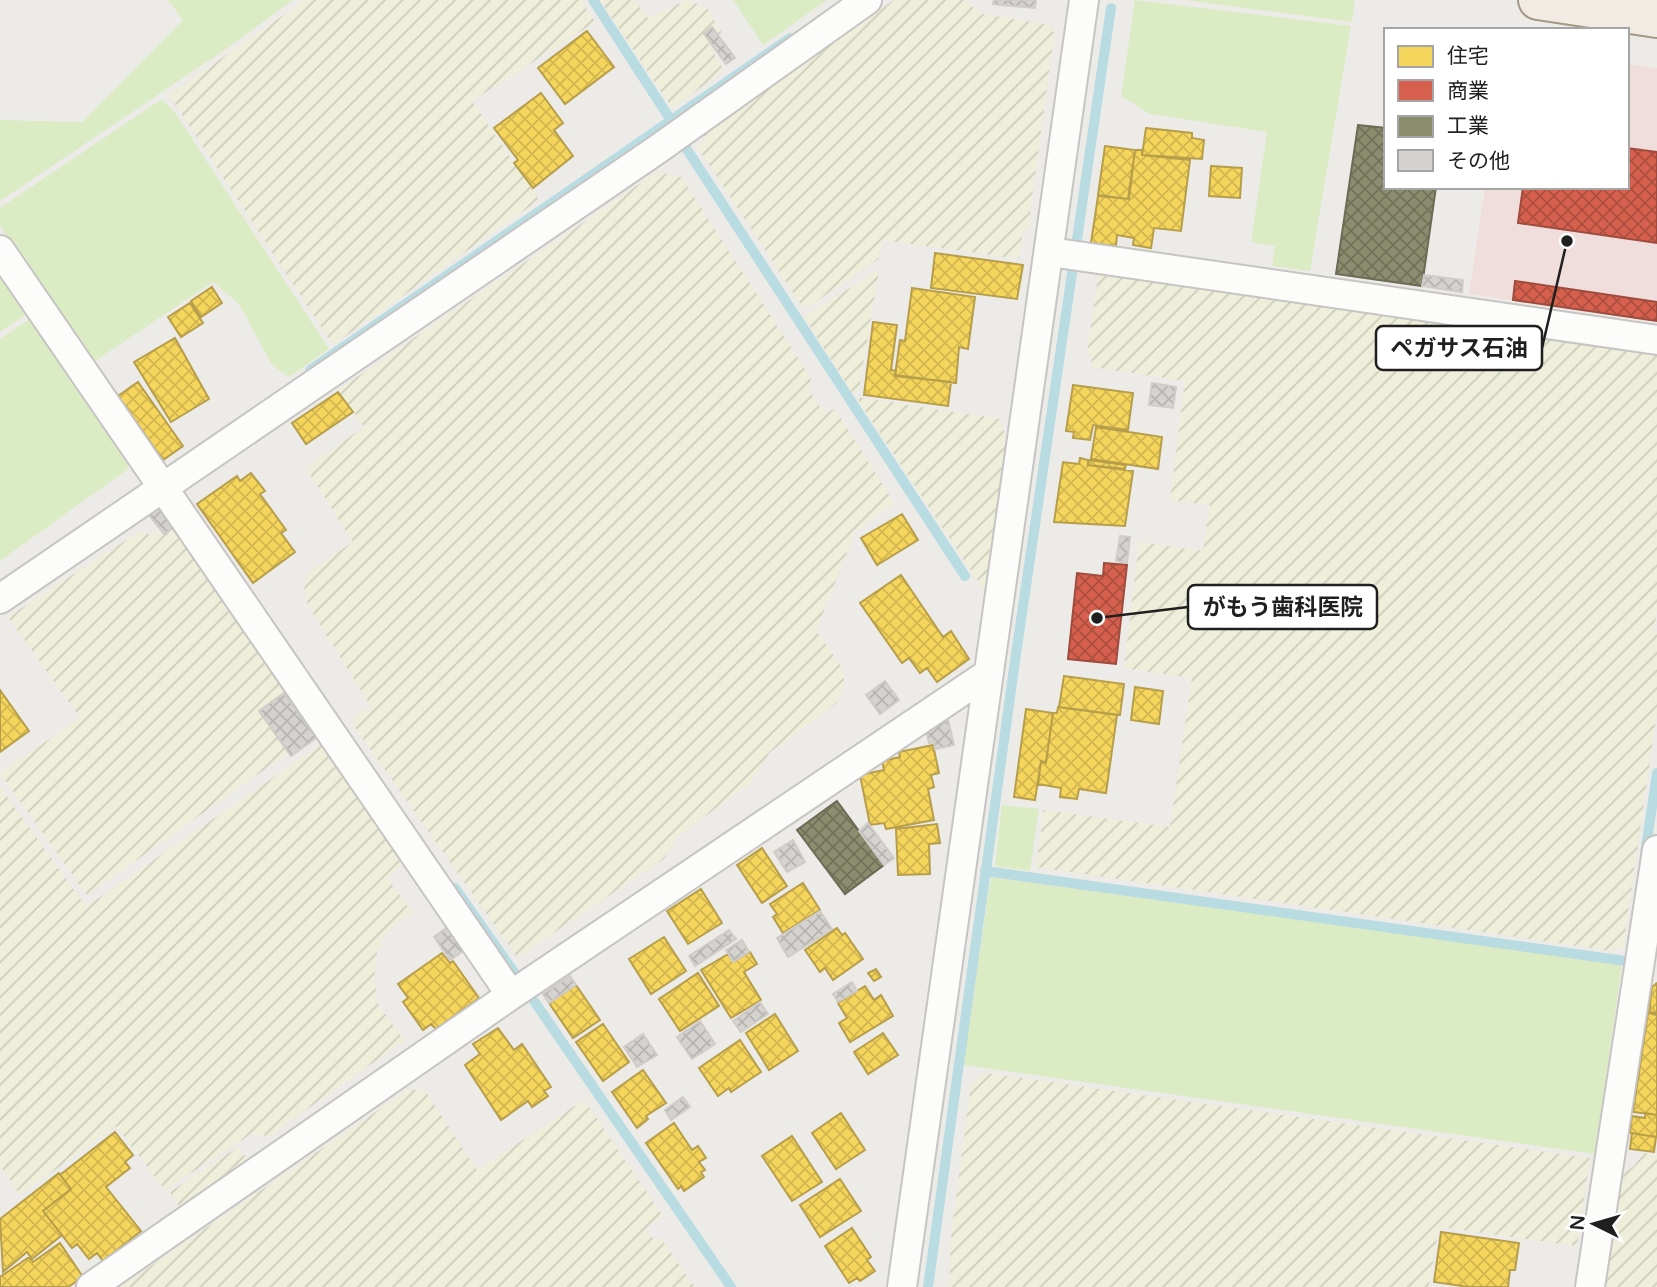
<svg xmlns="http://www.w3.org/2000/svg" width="1657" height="1287" font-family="'Varela Round','Noto Sans JP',sans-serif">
<defs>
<pattern id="farmland-furrows" width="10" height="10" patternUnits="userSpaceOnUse" patternTransform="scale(1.75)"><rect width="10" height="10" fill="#eeeeda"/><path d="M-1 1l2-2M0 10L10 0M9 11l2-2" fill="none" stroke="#ccb"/></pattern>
<pattern id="homes-cross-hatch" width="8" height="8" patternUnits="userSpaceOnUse" patternTransform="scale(1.75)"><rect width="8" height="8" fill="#f6d55c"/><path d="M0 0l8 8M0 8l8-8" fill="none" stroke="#d2b650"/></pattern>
<pattern id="shops-cross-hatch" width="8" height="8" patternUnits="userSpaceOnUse" patternTransform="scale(1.75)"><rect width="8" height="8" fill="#d6604d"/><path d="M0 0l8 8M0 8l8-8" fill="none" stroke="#ad4f3f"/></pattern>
<pattern id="industry-cross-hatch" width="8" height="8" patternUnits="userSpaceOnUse" patternTransform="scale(1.75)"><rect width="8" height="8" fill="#8c8c6e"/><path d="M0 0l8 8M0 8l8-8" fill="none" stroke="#72725a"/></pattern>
<pattern id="building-cross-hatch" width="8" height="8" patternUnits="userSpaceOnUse" patternTransform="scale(1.75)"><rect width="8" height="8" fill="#d5d3d0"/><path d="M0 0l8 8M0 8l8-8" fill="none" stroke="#b6b5b2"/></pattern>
</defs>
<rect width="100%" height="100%" fill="#edebe7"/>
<!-- commercial -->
<path fill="#f0dedc" d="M1627 64 1657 68V322L1469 294 1485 187H1627Z"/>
<!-- farmland -->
<path fill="url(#farmland-furrows)" d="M305 0H581L595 22 472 101 539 200 333 345 169 95Z
M600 0H634L648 18 687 0 707 8 722 33 708 43 724 71 672 108Z
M894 0H963L983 14 1051 25 1054 35 1028 228 1022 233 1019 259 882 240 879 259 808 307 801 305 697 146 706 140 703 133Z
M657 172 681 177 811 378 809 390 820 408 828 412 835 409 894 503 855 532 816 631 843 669 844 684 836 704 770 752 749 784 677 837 665 858 517 957 354 726 356 716 371 707 308 605 304 589 307 574 353 542 306 468 364 427 338 390Z
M879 270 859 389 853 394 804 317Z
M1099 271 1657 350V609L1654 631 1657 632V712L1623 948 1606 950 1036 867 1044 810 1170 827 1192 678 1124 668 1139 542 1203 551 1210 505 1170 500 1185 381 1092 367 1091 356 1087 353Z
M856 397 1000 419 1008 444 987 595Z
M167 528 181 533 288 689 258 711 288 753 87 895 0 773 80 718 8 617 140 531 151 535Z
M322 744 330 749 407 861 387 877 412 913 387 931 377 952 374 979 378 1004 404 1041 269 1136 251 1134 165 1190 116 1126 20 1195 0 1165V787L86 907Z
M985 1073 1590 1158 1577 1246 1439 1227 1429 1286 1432 1287H949L951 1237 971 1084Z
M409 1089 426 1092 477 1170 584 1100 663 1216 645 1229 650 1237 662 1240 695 1287H120Z
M238 1147 248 1160 179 1206 170 1192Z
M1644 1153 1657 1155V1287H1606L1622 1174 1634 1166Z"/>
<!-- grass -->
<path fill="#dbecc4" d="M168 0H293L229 47 0 201V120L82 122 183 20Z
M733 0H827L763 45Z
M1135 0 1351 26 1310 271 1272 266 1275 246 1251 242 1267 132 1150 114 1121 96Z
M1185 0H1355L1352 22Z
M162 99 176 114 329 349 289 377 272 365 239 304 213 282 95 361 0 226V208Z
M0 266 30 312 0 332Z
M34 316 127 455 128 469 0 561V339Z
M1002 805 1039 809 1030 871 995 866Z
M991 877 1622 964 1595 1154 963 1065Z"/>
<!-- homes -->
<path fill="url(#homes-cross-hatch)" stroke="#b69e4a" stroke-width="2" d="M587 31 614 67 565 104 538 68Z
M541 93 563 123 554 130 573 156 533 188 514 163 518 160 494 128Z
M1146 128 1192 133V138L1204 140 1202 159 1142 155Z
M1105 146 1135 150 1128 199 1098 195Z
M1135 150H1142V155L1190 160 1181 231 1154 228 1151 248 1133 245 1134 238 1117 235 1116 246 1091 243 1098 196 1129 199Z
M1211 166 1242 168 1240 198 1209 196Z
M935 253 1023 265 1017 299 931 288Z
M212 287 222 303 201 317 191 301Z
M912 288 975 297 968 349 959 347 956 383 895 375 900 340 905 341Z
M190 303 203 323 181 337 168 317Z
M873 322 897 325 891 370 896 371 895 376 951 382 948 406 864 395Z
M175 338 209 399 171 422 134 362Z
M138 382 183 446 163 460 118 396Z
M1073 385 1133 393 1128 430 1093 425 1090 440 1073 438 1074 432 1066 431Z
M338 392 353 412 306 444 292 423Z
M1096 427 1162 437 1158 469 1091 459Z
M1080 458 1088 460V465L1133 471 1125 526 1054 522 1063 462 1079 464Z
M1089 460 1126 465 1125 469 1088 465Z
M251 473 265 491 260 494 286 530 281 533 295 552 253 583 197 504 237 476 240 481Z
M902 514 918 540 877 565 861 538Z
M901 575 943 637 951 631 969 659 937 682 927 668 920 673 909 658 902 663 860 603Z
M1064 676 1124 684 1120 715 1059 707Z
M1135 687 1163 691 1159 724 1131 720Z
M0 690 29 731 0 752Z
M1058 707 1117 715 1106 793 1079 789 1077 799 1060 797 1061 788 1038 784 1041 761 1046 763 1053 713H1057Z
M1026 709 1053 713 1046 762 1041 761 1035 800 1014 797Z
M933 745 939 773 931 775 934 787 928 789 934 820 886 829 884 823 870 825 860 775 884 770 882 761 900 757 899 752Z
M937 824 940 843 929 844 930 874 898 875 896 829Z
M762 848 787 886 762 903 737 865Z
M803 883 820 910 783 933 773 917 777 914 770 904Z
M701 889 722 923 688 944 667 911Z
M837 928 842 935 845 933 863 959 833 980 825 968 820 972 805 950Z
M664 937 686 971 651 994 629 959Z
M750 952 757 964 744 972 761 1000 731 1018 701 970 728 954 733 962Z
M442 953 450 963 453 961 479 998 436 1029 431 1024 423 1030 403 1002 408 998 398 984Z
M876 969 881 977 874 981 868 973Z
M698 973 719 1006 680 1031 659 999Z
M1657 983V1013L1649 1012 1652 987Z
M576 985 600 1020 573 1038 549 1003Z
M865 986 874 1000 881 995 893 1016 850 1042 839 1023 847 1018 838 1003Z
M1648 1013 1657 1015V1115L1633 1112Z
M775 1014 798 1051 769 1070 746 1033Z
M603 1024 629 1062 603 1081 576 1042Z
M498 1028 514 1050 522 1044 551 1087 544 1091 548 1096 532 1107 528 1101 501 1120 465 1065 480 1054 473 1044Z
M883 1033 898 1055 868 1074 854 1052Z
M740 1040 761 1072 731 1092 729 1088 718 1096 699 1068Z
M643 1070 666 1103 646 1116 648 1119 637 1128 612 1092Z
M841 1113 865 1150 836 1169 812 1133Z
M1645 1113 1657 1115V1137L1630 1133 1632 1116 1645 1118Z
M674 1123 692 1150 698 1146 706 1158 699 1162 705 1170 701 1172 704 1177 684 1191 681 1186 678 1189 646 1143Z
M115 1132 133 1155 125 1162 130 1168 106 1187 141 1231 103 1261 97 1253 89 1259 77 1244 72 1248 43 1211 71 1189 60 1175Z
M1632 1133 1656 1137 1654 1152 1630 1149Z
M792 1136 822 1182 792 1201 762 1156Z
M59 1173 71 1189 43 1211 62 1235 32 1259 27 1252 3 1272 0 1219Z
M840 1179 861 1211 820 1237 800 1205Z
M852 1228 871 1257 867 1260 875 1271 860 1281 857 1278 849 1283 825 1246Z
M1441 1232 1519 1243 1515 1270H1510L1508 1287H1469L1434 1282Z
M60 1243 83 1277 68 1287H0V1277L29 1257 33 1262Z"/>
<!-- shops -->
<path fill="url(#shops-cross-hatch)" stroke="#9f4c3f" stroke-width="2" d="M1627 148 1657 152V243L1518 223 1523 187H1627Z
M1515 281 1657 302V321L1513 300Z
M1104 563 1127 565 1116 664 1068 659 1077 573 1103 576Z"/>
<!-- industry -->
<path fill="url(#industry-cross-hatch)" stroke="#6b6b56" stroke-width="2" d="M1358 125 1386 128V187H1436L1422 286 1336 274Z
M837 801 884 865 845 894 797 830Z"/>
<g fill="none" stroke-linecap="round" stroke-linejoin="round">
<!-- stream -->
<path stroke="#b9dce2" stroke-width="10" d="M593 0 672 122
M686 148 965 576
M310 370 790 38
M1645 854 1657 773
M985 871 1633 962
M455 888 521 982
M534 1001 731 1287
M928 1287 1016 654 1111 8"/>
</g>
<!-- building -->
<path fill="url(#building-cross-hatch)" stroke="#d1ccc8" stroke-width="2" d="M994 0H1036L1035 8 993 4Z
M712 27 735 58 726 64 704 34Z
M1424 275 1463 280 1462 292 1422 286Z
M1152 383 1176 387 1173 408 1149 405Z
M163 505 177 525 164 534 149 515Z
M1120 536 1130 537 1127 563 1116 561Z
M885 681 899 700 880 714 866 695Z
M284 693 316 738 291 756 259 711Z
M948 720 954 745 935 749 934 742 929 743 925 726Z
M868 823 894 858 884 865 859 831Z
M793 840 805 862 787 872 774 852Z
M820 911 832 929 788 957 777 938Z
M452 924 469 947 450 960 434 937Z
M729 930 736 939 695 966 689 956Z
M742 940 749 952 733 962 726 950Z
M570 976 576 985 549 1003 543 994Z
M852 982 857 991 838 1002 833 994Z
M760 1002 768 1014 741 1032 733 1021Z
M700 1021 715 1044 692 1059 677 1037Z
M643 1034 657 1055 637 1067 624 1047Z
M683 1097 690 1107 671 1120 665 1110Z"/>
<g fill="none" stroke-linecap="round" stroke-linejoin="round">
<defs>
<path id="street" d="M0 250 511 995
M1050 252 1657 340
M0 599 658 149 867 0
M91 1287 511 995 989 673
M902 1287 1084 0
M1590 1287 1657 850"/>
<path id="primary" d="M1538 0 1657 18"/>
</defs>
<!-- street casing -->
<use href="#street" stroke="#c6c5c3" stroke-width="32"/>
<!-- primary casing -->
<use href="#primary" stroke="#a49883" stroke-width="42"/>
<!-- street -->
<use href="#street" stroke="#fcfcfb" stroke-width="28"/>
<!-- primary -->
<use href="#primary" stroke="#f1ebe4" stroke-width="38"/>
</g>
<!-- callouts -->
<path fill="none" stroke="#1f1f1f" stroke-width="2.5" d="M1567 241L1542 348M1097 618L1188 607"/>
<g fill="#1f1f1f" stroke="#fff" stroke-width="2.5">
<circle cx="1567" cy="241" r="7"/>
<circle cx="1097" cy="618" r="7"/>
</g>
<g fill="#fff" stroke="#1f1f1f" stroke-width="2.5">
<rect x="1376" y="326" width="166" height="44" rx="7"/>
<rect x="1188" y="585" width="189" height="44" rx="7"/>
</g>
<g font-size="23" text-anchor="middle" font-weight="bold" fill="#1f1f1f">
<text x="1459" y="356">ペガサス石油</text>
<text x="1283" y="615">がもう歯科医院</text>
</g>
<!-- legend -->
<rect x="1384" y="28" width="245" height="161" fill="#ffffff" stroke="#a5a5a5" stroke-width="2"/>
<rect x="1398" y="46" width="35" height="21" fill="#f6d55c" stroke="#a5a5a5" stroke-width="2"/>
<text x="1447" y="63" font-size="21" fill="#1f1f1f">住宅</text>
<rect x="1398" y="80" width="35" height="21" fill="#d6604d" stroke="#a5a5a5" stroke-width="2"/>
<text x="1447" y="98" font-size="21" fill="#1f1f1f">商業</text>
<rect x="1398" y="116" width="35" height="21" fill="#8c8c6e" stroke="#a5a5a5" stroke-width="2"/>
<text x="1447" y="133" font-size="21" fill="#1f1f1f">工業</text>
<rect x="1398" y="150" width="35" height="21" fill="#d5d3d0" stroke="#a5a5a5" stroke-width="2"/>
<text x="1447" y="168" font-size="21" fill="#1f1f1f">その他</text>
<!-- north arrow -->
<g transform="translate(1594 1224) rotate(275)" stroke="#ffffff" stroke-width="5" paint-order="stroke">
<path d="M0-5L12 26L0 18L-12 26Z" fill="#1f1f1f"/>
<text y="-10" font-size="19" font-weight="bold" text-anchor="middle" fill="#1f1f1f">N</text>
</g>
</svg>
